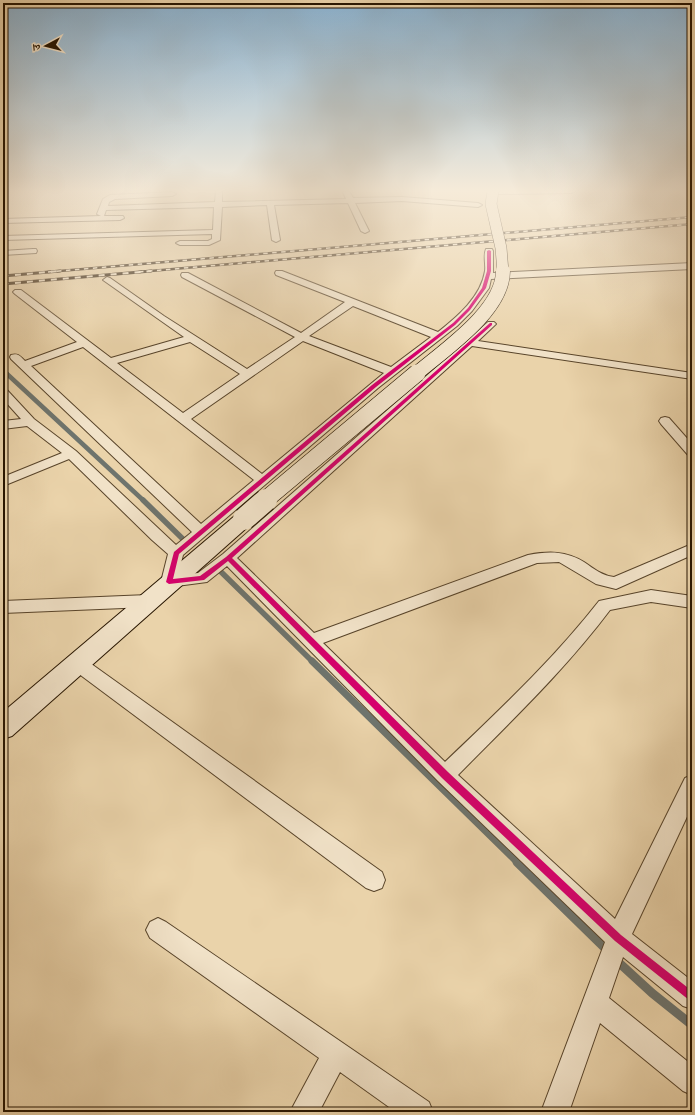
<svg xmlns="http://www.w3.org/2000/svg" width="695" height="1115" font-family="Alegreya,'Noto Serif Devanagari',serif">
<rect width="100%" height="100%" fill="#ead3aa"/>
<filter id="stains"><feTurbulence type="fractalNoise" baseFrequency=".005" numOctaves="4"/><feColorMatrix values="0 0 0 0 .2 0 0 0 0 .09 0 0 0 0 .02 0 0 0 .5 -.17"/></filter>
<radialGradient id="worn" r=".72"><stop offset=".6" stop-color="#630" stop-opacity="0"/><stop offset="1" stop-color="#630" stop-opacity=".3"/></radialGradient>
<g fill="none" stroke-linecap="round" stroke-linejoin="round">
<!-- stream-far4 -->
<path stroke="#6e746d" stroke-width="3.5" d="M3 370 7 374"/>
<!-- stream-far3 -->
<path stroke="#6e746d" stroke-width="4.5" d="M6 373 144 501"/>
<!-- stream-far2 -->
<path stroke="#6e746d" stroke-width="5.5" d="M143 500 188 544
M215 566 313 662"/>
<!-- stream-far1 -->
<path stroke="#6e746d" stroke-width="7" d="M312 661 518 863"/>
<!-- stream -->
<path stroke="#6e746d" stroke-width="9" d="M517 862 609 952
M616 960 652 993 692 1025"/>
<defs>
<path id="street" d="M216 191H222V202L346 199 343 192 349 191 353 198 402 197 478 203 482 205 478 207 402 201 355 203 369 231 365 233 361 231 348 203 274 205 280 240 276 242 272 240 267 205 222 207 220 240 209 245H180L176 243 180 241H208L212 239V234L3 240V236L213 230 214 207 106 210 104 216H101H123L124 218 120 220 3 223V219L101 216 97 214 103 199 110 195 172 192 176 194 172 196 115 199 109 202 108 206 215 202Z
M501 191H575L572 193 499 194 497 193Z
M33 249H36L37 251 36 253 3 255V251Z
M486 249H492L493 251V273L692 263V269L491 279 489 288 472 311 457 326 378 388 183 555 178 575 198 573 223 554 488 322H494L496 324 478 341 692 373V379L472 346 237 558 314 633 528 555C549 551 566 551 584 562 594 569 603 576 614 577L692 544V555L616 589 596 584 559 562 537 563 323 643 445 762C499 710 553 660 599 601L651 590 692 596V608L651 602 610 610C565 670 511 721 458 775L615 919 685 778 692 775V806L632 934 692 981V1009L683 1006 623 957 609 998 692 1065V1095L683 1091 600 1023 569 1112H541L605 942 438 781 227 566 207 582 169 587 164 586 161 582 168 554 152 540 69 459 3 486V477L62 453 27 426 3 429V421L21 419 3 399V389L7 390 34 419 76 451 176 545 192 532 11 359 10 357 11 355C18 353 20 356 25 361L77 342 15 294 13 292 15 290H21L111 358 184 337 103 280 107 277 110 278 164 316 247 369 295 337 182 277 181 275 182 273H188L301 333 345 302 276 275 275 273 276 271H282L438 332C457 317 481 297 485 271 486 264 483 256 486 249ZM353 306 431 337 391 367 309 336ZM303 341 384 373 262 474 191 419ZM190 342 240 374 183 413 117 363ZM83 347 254 480 201 524 31 366Z
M665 417 669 418 692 444V456L688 455 661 424 659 421 661 418Z
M148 595 154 597 156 601 154 605 148 607 3 613V601Z
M77 656 83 658 382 872 385 880 382 888 374 891 366 888 71 668 68 663 71 658Z
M158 918 166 922 429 1102 433 1112H396L340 1072 319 1112H290L319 1058 150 938 146 930 150 922Z"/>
<path id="secondary" d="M244 513 251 514 254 519 251 524 12 736 3 739V712L237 514Z"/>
</defs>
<!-- street casing -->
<use href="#street" stroke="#58442a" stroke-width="2"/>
<!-- secondary casing -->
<use href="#secondary" stroke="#271500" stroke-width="2"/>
<!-- street -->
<use href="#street" fill="#f1e2c8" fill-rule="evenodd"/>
<!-- secondary -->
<use href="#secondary" fill="#f1e2c8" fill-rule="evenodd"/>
<defs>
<path id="rail-far1" d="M48 272 692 217
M139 272 692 224"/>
<path id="rail" d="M3 276 60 271
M3 284 151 271"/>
</defs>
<!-- rail-far1 casing -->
<use href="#rail-far1" stroke="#271500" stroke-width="2.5"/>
<!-- rail casing -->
<use href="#rail" stroke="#271500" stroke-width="3"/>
<!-- rail-far1 -->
<use href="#rail-far1" stroke="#f1e2c8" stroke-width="1.5" stroke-dasharray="4.5" stroke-linecap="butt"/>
<!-- rail -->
<use href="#rail" stroke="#f1e2c8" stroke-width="2" stroke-dasharray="6" stroke-linecap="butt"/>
<defs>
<path id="secondary-bridge-far3" d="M493 191 491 204 501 248 503 272"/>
<path id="secondary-bridge-far2" d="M416 374C444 350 503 311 503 271"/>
<path id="secondary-bridge-far1" d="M264 501 417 373"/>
<path id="secondary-bridge" d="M244 519 266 500"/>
</defs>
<!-- secondary-bridge-far3 casing -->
<use href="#secondary-bridge-far3" stroke="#271500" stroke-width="12" stroke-linecap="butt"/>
<!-- secondary-bridge-far2 casing -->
<use href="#secondary-bridge-far2" stroke="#271500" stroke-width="15" stroke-linecap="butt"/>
<!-- secondary-bridge-far1 casing -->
<use href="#secondary-bridge-far1" stroke="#271500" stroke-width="18" stroke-linecap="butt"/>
<!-- secondary-bridge casing -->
<use href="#secondary-bridge" stroke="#271500" stroke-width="24" stroke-linecap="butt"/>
<!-- secondary-bridge-far3 -->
<use href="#secondary-bridge-far3" stroke="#f1e2c8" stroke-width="11"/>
<!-- secondary-bridge-far2 -->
<use href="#secondary-bridge-far2" stroke="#f1e2c8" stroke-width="14"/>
<!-- secondary-bridge-far1 -->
<use href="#secondary-bridge-far1" stroke="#f1e2c8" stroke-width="17"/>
<!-- secondary-bridge -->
<use href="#secondary-bridge" stroke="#f1e2c8" stroke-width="22"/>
<defs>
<path id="cycleway" d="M489 250 491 251V271L486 288 470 310 455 325 376 387 179 554 173 579 200 576 226 557 490 323H492V325L232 558 448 772 621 935 692 991V1002L689 1000 615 941 442 778 228 561 204 580 169 584 166 582 174 552 372 385 453 323 468 308 482 288 487 271V251Z"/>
</defs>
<!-- cycleway casing -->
<use href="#cycleway" stroke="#f1e2c8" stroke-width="2"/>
<!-- cycleway -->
<use href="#cycleway" fill="#d6006c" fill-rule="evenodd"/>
</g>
<!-- sky -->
<linearGradient id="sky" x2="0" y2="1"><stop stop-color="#8ab4d4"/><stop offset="0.55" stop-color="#f6ebd9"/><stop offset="1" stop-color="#f6ebd9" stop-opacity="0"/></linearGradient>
<rect width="695" height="347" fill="url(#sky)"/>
<!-- margin -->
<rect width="695" height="1115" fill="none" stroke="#ead3aa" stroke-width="16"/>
<rect x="4" y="4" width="687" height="1107" fill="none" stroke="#271500" stroke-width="2"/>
<rect x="8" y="8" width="679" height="1099" fill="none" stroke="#271500"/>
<!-- north arrow -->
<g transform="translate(46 46) rotate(263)" stroke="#f1e2c8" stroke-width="3" paint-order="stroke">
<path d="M0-3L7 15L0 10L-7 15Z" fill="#271500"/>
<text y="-6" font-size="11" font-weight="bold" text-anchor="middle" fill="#271500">उ</text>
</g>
<rect width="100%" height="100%" filter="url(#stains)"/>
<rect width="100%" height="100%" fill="url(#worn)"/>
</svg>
